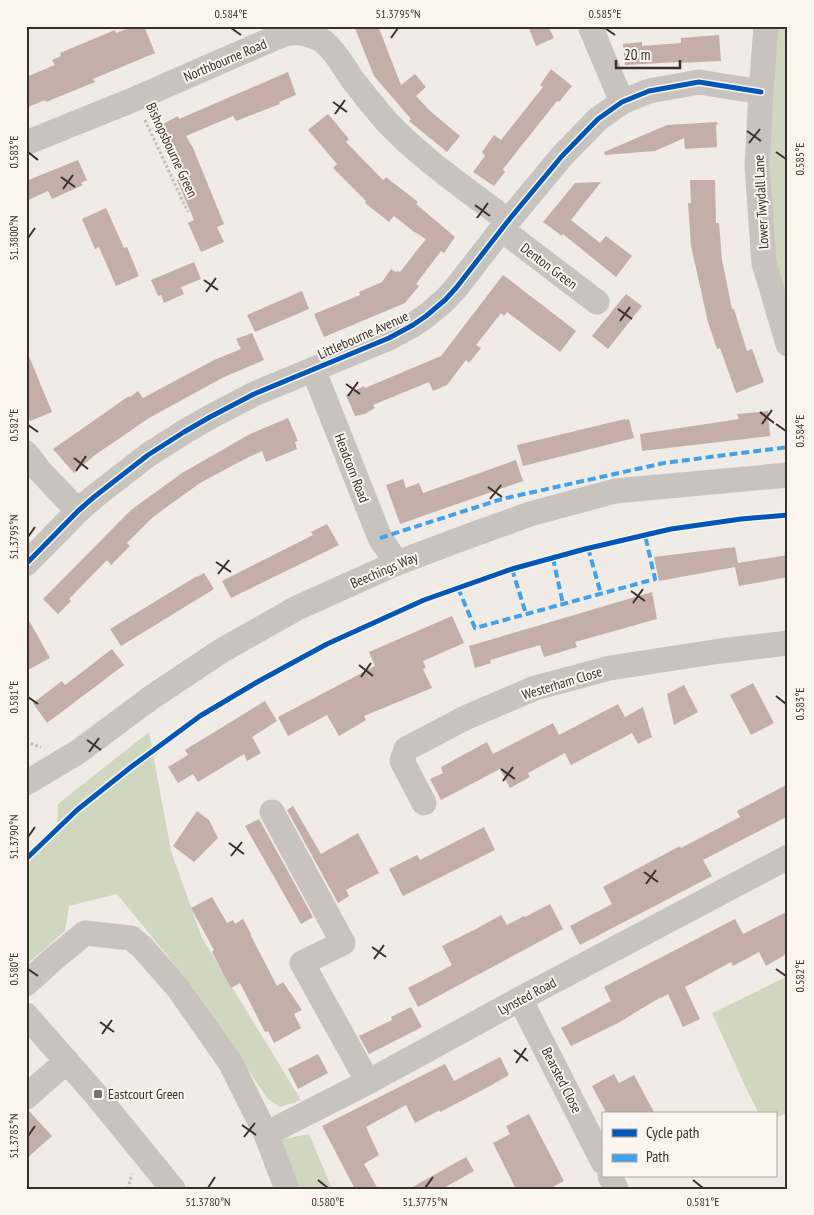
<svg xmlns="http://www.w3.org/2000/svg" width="814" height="1215" font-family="'PT Sans Narrow',sans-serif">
<rect width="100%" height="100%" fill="#f0ebe5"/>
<!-- green -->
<path fill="#d1d6bf" d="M766 26H788V344L764 263Z
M149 732 171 851 202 938 301 1100 280 1107 267 1098 193 987 117 894 69 906 65 931 26 965V863L57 833 58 804Z
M788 976V1112L775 1118V1114H759L746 1088 712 1013Z
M309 1134 332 1189H297L279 1140Z"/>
<!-- building -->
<path fill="#c3afa7" d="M134 26H144L155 53 93 79 95 82 46 102 45 100 26 108V77L55 65 52 60 61 56 60 53 115 30 116 33Z
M354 26H378L401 85 415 74 426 87 416 96 429 110 460 136 447 152 409 121 411 119 374 76Z
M528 26H548L554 38 536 46Z
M719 35 721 61 678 63V62L625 65 623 44 642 42V46L681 43V38Z
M551 69 572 86 559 102 557 101 503 169 505 172 494 186 473 172 485 156 482 152 494 135 501 140 543 87 540 85Z
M288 72 296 95 279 102 280 104 236 121 233 116 186 136 193 148 224 224 217 227 224 242 201 252 188 223 194 220 177 180 183 177 161 125 178 116 179 119Z
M328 114 349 139 346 142 383 180 386 177 418 202 416 204 455 237 444 253 441 251 416 284 419 286 405 303 324 337 314 314 360 295 359 292 382 282 391 269 396 272 398 271 400 272 426 239 413 231 394 216 389 222 365 203 366 201 333 168 337 164 308 130Z
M717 122 718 124 716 125 717 147 685 149 684 138 655 151 605 155 604 152 667 125Z
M78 160 87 180 81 183 83 185 52 199 48 191 26 201V181Z
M690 180H715L716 223H719L722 260 732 309H734L747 351 752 349 764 382 736 393 720 348 717 349 708 322 691 246 688 203H691Z
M601 182 571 220 600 243 606 236 632 256 616 277 563 234 562 236 543 222 575 183Z
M106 208 124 248 127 247 139 276 116 286 99 247 95 249 82 219Z
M194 262 201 279 181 287 184 294 164 303 161 295 158 296 151 280Z
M503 275 576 331 560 352 507 312 504 316 501 313 476 345 481 348 469 363 466 360 447 385 433 391 429 382 373 405 375 408 365 414 355 416 346 395 364 386 365 388 441 356Z
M302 291 309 309 255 332 247 315Z
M626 294 642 306 608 349 592 336Z
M252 333 264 360 224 377 149 418 95 455 74 473 53 449 129 396 130 397 138 391 143 398 214 360 241 349 236 339Z
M26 349 52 412 30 421 26 412Z
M768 411 770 436 642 451 640 434 739 419 737 414Z
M288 418 298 441 295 442 297 449 266 462 262 451 243 460 200 483 153 517 127 543 130 546 111 565 107 560 69 599 71 601 58 614 43 599 131 510 182 473 250 434Z
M625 419 626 420 629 419 634 438 523 466 517 445Z
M516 460 523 481 400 524 386 485 403 479 406 488 419 483 423 493Z
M327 524 339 545 231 598 222 581 313 535 311 532Z
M735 547 738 563 788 555V577L739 586 735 567 659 581 654 557Z
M204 573 214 589 121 646 110 629 197 576V577Z
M652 592 657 619 575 642 577 647 544 657 540 645 490 660 491 663 475 668 469 646Z
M26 615 50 658 26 671Z
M452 616 464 643 423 661 426 668 423 669 432 688 364 716 366 720 339 736 327 715 288 736 278 717 375 666 369 652Z
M112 649 124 665 47 723 33 703 62 681 65 685Z
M753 683 774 723 751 735 730 695Z
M684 685 698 712 674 725 667 694Z
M265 701 277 721 252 737 261 753 247 761 244 754 198 782 193 774 178 783 168 767 188 755 185 750Z
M618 704 625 717 643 707 652 737 638 744 632 733 571 765 565 753 528 773 530 777 510 788 500 769 441 800 430 779 443 773 441 767 487 742 493 754 553 723 559 735Z
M788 784V816L703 860 712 876 580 945 570 926 612 904 603 887 680 846 681 848 740 817 737 811Z
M293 806 321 854 358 833 379 873 346 890 349 896 338 903 287 810Z
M197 811 209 820 218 838 194 862 173 846Z
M259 819 313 917 301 924 245 826Z
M484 827 495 850 403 896 389 869 417 855 420 860Z
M212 897 227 923 233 920 235 924 243 919 251 934H250L277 986 283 982 302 1010 294 1014 301 1028 274 1043 268 1031 265 1032 240 983 231 988 212 952 214 950 191 908Z
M550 904 563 929 418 1007 408 988 452 965 442 946 478 928 501 915 507 925 524 916 525 917Z
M788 911V953L766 966 759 952 733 966 731 962 685 987 700 1019 683 1027 668 994 661 998V997L618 1023 571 1046 561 1028 611 1001 604 987 735 919 743 934Z
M411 1007 422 1027 369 1054 359 1036 392 1020 391 1017Z
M318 1054 328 1073 298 1089 288 1069Z
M500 1057 509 1075 490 1086 440 1112V1110L415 1123 406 1105 366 1127 379 1155 364 1164 378 1189H355L322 1126 445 1064 454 1081Z
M614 1074 619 1083 634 1075 655 1114H607L592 1086Z
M26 1111H29L52 1136 26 1159Z
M529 1114 564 1181 549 1189H516L493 1143 510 1134 506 1126Z
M466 1157 474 1171 442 1189H409Z"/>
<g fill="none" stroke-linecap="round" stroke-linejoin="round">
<!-- path -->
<path stroke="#c2bbb6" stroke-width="3" stroke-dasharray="2.5 2.5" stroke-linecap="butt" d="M145 120 188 212
M26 742 41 747
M128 1189 132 1174"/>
<!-- minor -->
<path stroke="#c9c3be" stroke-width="25" d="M590 26 622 102
M766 26 761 92 757 166 764 263 788 344
M26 143 135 99 284 34C297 31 314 34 324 42 336 52 344 67 352 79 364 94 376 110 389 124 423 160 468 190 508 221
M501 229 597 302
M313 369 380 538 397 563
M26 453 40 471 78 511
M26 564 78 511 94 497 148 455 184 432 210 417 254 394 389 338 413 325 426 316 445 300 456 288 508 221 562 156 598 119 622 102 649 91 699 82 761 92
M26 783 78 752 152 697 221 651 297 608 397 563 469 536 530 514 615 491 788 475
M424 803 402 761 406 749 465 718 535 688 610 668 720 651 788 643
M272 812 343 943 302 963 368 1082
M26 984 51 961 85 933 131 938 142 947 178 988 230 1062 266 1134 287 1189
M520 999 603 1162
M26 1015 97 1096 173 1189
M26 1097 67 1061
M266 1134 368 1082 520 999 788 857
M610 1176 616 1189"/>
<!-- quiet -->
<path stroke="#3fa3eb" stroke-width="4" stroke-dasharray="8 4" stroke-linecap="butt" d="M380 538 502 499 664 463 788 447
M588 548 601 594
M553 558 563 604
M512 569 526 614
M458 588 475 628 655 579 645 535"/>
<defs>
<path id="cycleway" d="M26 564 78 511 94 497 148 455 184 432 210 417 254 394 389 338 413 325 426 316 445 300 456 288 508 221 562 156 598 119 622 102 649 91 699 82 761 92
M26 859 77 810 131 767 200 716 259 681 327 644 424 600 512 569 585 549 671 529 741 519 788 515"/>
</defs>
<!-- cycleway casing -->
<use href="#cycleway" stroke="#fbf5ee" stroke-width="8"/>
<!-- cycleway -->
<use href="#cycleway" stroke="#0057b8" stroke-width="5"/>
</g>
<!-- ticks -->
<path fill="none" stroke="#3b302b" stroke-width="2" d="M231 28 241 35M605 28 615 35M391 38 398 28M333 102 347 112M335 114 345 100M747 131 761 141M749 143 760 129M28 152 38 160M776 152 786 159M61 177 75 187M63 189 73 175M475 205 490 216M477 218 488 203M28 238 35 228M204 280 218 290M206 292 216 278M618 309 632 319M620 321 630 307M346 384 360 394M348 396 358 382M760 412 774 423M762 424 772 410M776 424 786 431M28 425 38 432M74 458 88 469M76 471 86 456M488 487 502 497M490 499 501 485M28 537 35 527M216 562 231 572M218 574 229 560M631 591 645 601M633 603 643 589M359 665 373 676M361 677 371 663M776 696 786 704M28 697 38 704M87 740 101 750M89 752 99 738M501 769 515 779M503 781 513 767M28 837 35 827M229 843 244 854M231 856 242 842M644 872 658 882M646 884 656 870M372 947 386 957M374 959 384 945M28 969 38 976M776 969 786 976M100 1022 114 1032M102 1034 112 1020M514 1050 528 1061M516 1063 526 1048M242 1125 256 1135M28 1136 35 1126M244 1137 255 1123M318 1180 328 1188M693 1180 703 1188M208 1188 215 1177M425 1188 433 1177"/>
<!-- markers -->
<rect fill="#7a716c" stroke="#fbf5ee" stroke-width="2" x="93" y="1089" width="10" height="10" rx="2.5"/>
<g text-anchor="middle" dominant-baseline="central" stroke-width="4" stroke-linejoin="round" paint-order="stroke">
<!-- street labels -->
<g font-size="14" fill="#3b302b" stroke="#fbf5ee">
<text transform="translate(225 60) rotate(-23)">Northbourne Road</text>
<text transform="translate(172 150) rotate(65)">Bishopsbourne Green</text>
<text transform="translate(761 202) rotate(-93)">Lower Twydall Lane</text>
<text transform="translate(549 266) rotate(37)">Denton Green</text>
<text transform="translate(363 335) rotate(-24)">Littlebourne Avenue</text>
<text transform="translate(352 468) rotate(69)">Headcorn Road</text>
<text transform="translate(384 570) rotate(-23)">Beechings Way</text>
<text transform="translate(562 683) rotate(-17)">Westerham Close</text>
<text transform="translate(527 996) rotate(-28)">Lynsted Road</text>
<text transform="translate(562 1080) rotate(63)">Bearsted Close</text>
</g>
<!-- poi labels -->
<g font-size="14" fill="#3b302b" stroke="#fbf5ee" text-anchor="start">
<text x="108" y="1094">Eastcourt Green</text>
</g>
</g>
<!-- border -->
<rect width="814" height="1215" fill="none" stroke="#fbf5ee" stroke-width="55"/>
<!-- legend -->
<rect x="602" y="1112" width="175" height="65" fill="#fbf5ee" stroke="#aea6a0"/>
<rect x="612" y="1129" width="25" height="8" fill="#0057b8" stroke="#aea6a0"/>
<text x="646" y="1138" font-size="15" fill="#3b302b">Cycle path</text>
<rect x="612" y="1154" width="25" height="8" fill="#3fa3eb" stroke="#aea6a0"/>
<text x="646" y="1162" font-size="15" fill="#3b302b">Path</text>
<!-- scale -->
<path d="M616 60v8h64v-8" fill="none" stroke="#3b302b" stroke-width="2.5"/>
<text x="624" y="60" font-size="15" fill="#3b302b" stroke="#fbf5ee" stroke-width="4" paint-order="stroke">20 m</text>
<rect x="28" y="28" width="758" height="1160" fill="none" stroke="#3b302b" stroke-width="2"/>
<g font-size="12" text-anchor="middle" fill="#3b302b">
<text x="231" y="18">0.584°E</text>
<text x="398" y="18">51.3795°N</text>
<text x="605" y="18">0.585°E</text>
<text transform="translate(14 152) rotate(-90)" y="4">0.583°E</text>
<text transform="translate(800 159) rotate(-90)" y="4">0.585°E</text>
<text transform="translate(14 238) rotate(-90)" y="4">51.3800°N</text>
<text transform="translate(14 425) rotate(-90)" y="4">0.582°E</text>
<text transform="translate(800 431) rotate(-90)" y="4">0.584°E</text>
<text transform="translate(14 537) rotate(-90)" y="4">51.3795°N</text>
<text transform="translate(14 697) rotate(-90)" y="4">0.581°E</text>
<text transform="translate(800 704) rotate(-90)" y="4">0.583°E</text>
<text transform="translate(14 837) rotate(-90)" y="4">51.3790°N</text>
<text transform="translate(14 969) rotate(-90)" y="4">0.580°E</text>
<text transform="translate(800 976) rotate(-90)" y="4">0.582°E</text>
<text transform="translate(14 1136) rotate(-90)" y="4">51.3785°N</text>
<text x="208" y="1206">51.3780°N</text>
<text x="328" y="1206">0.580°E</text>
<text x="425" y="1206">51.3775°N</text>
<text x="703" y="1206">0.581°E</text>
</g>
</svg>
